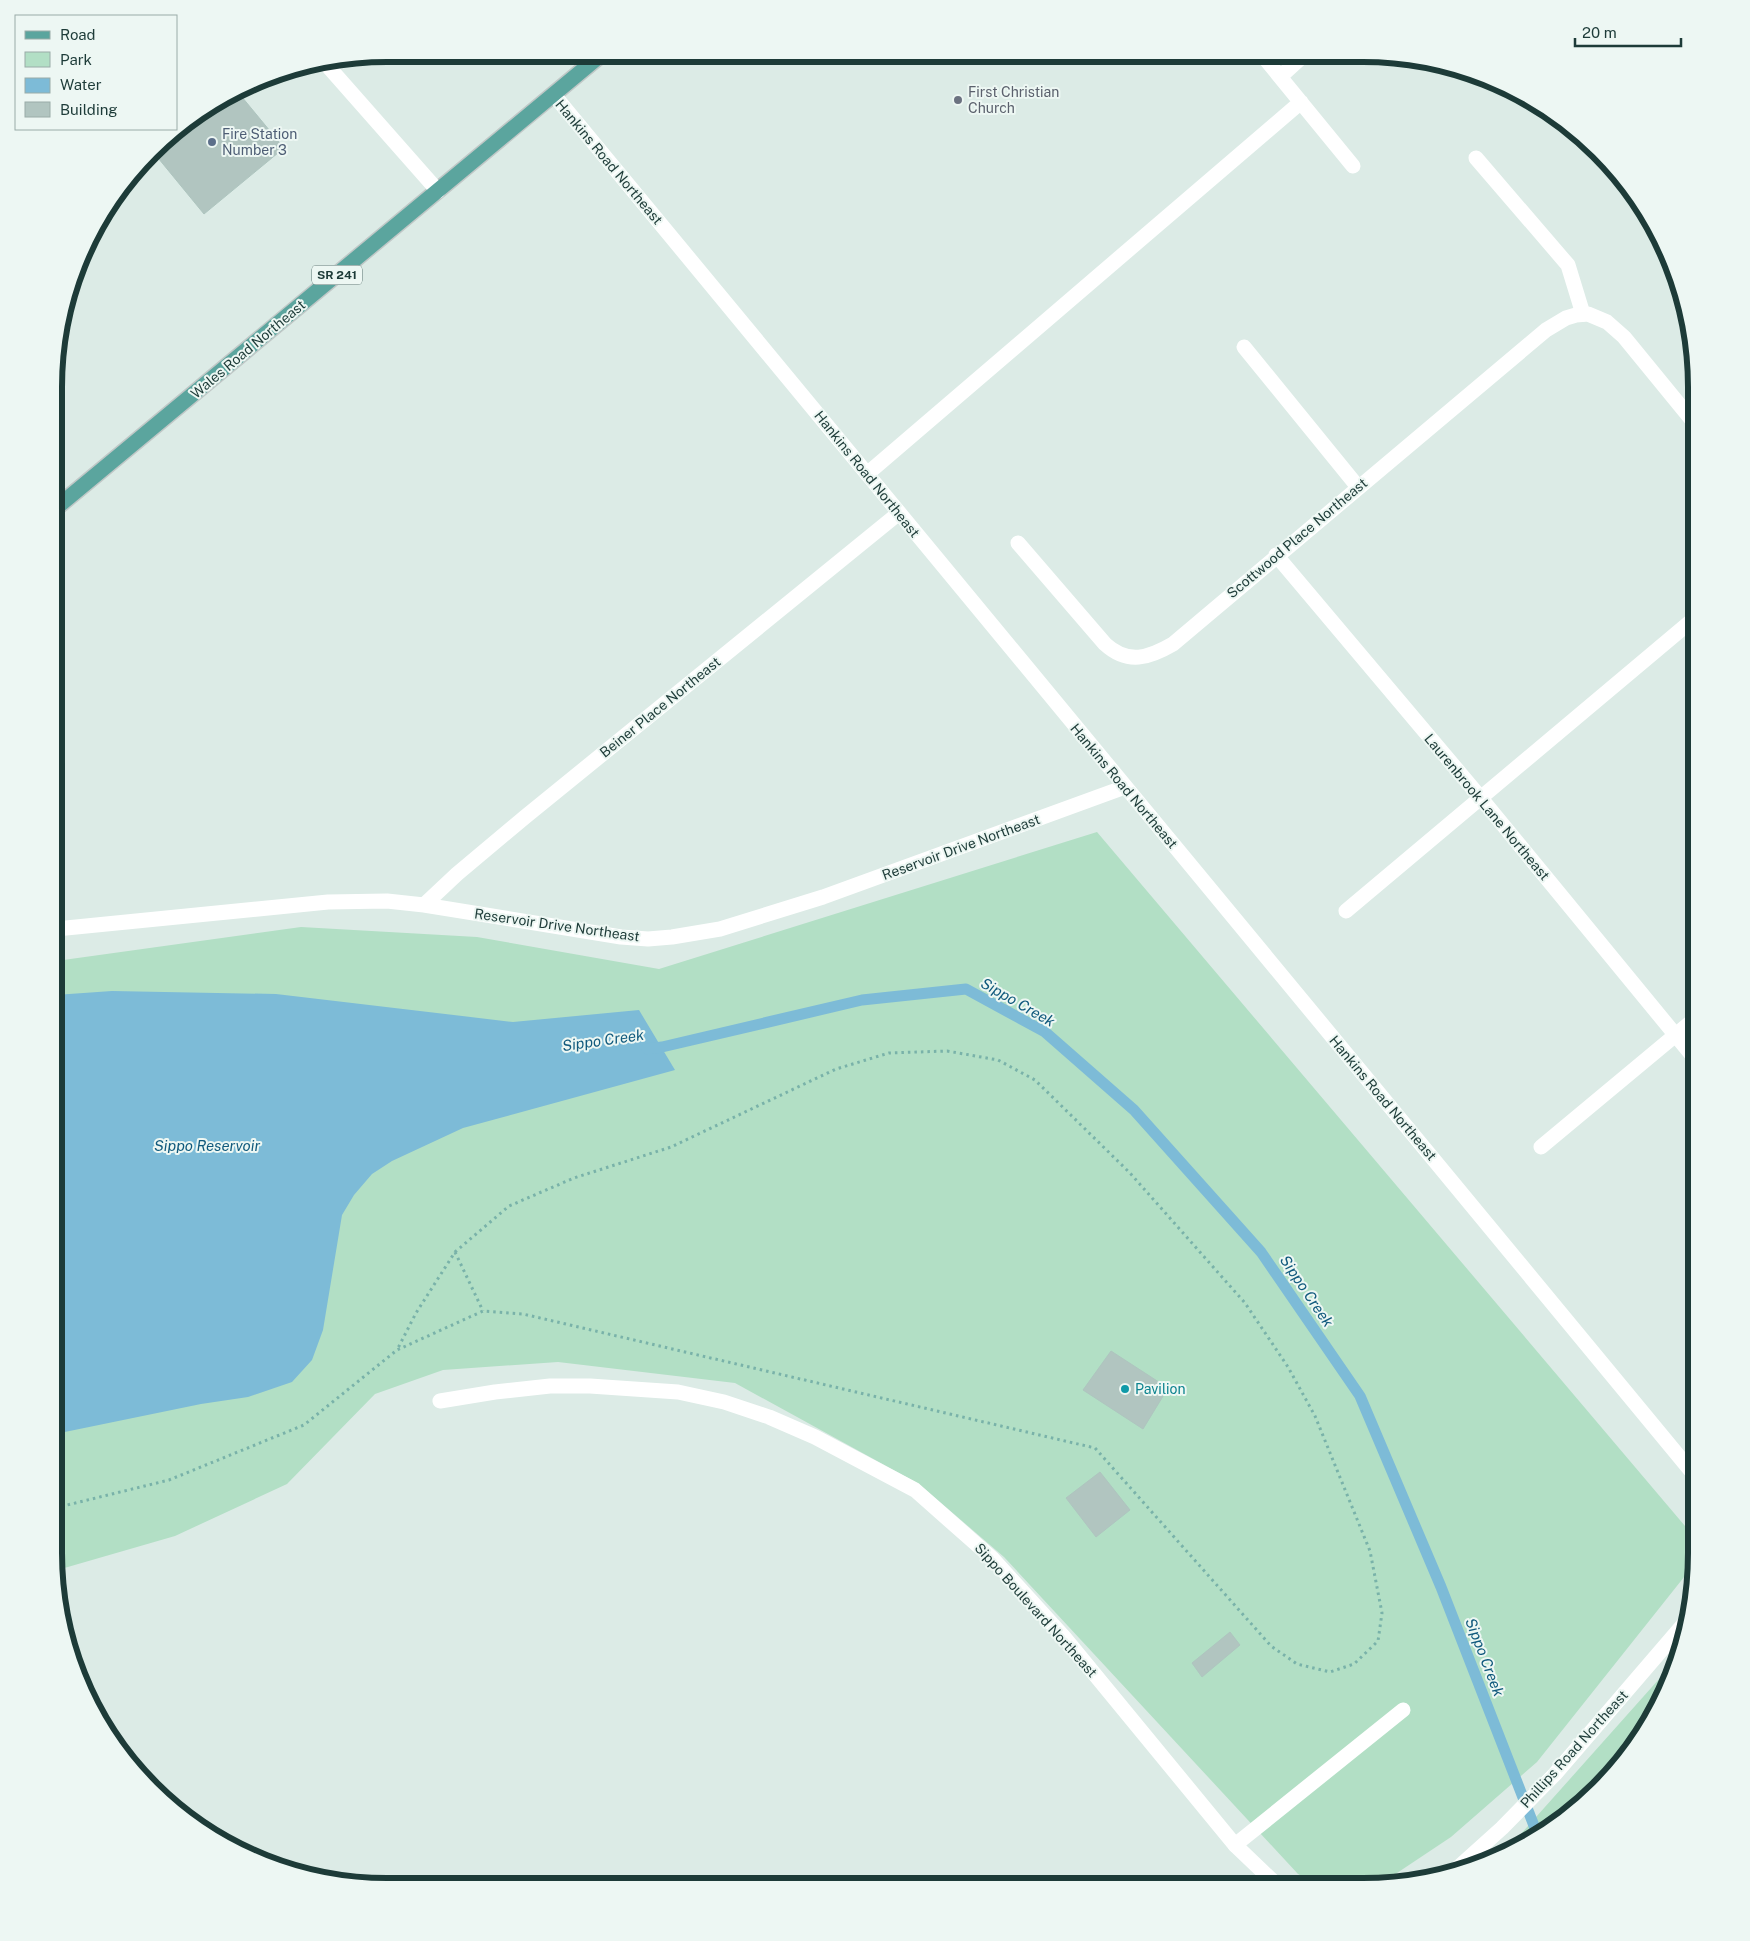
<svg xmlns="http://www.w3.org/2000/svg" width="1750" height="1941" font-family="'Public Sans',sans-serif">
<rect width="100%" height="100%" fill="#dcebe6"/>
<!-- green -->
<path fill="#b2dfc5" d="M1097 832 1696 1539V1562L1537 1762 1451 1837 1376 1887H1323L1298 1874 1004 1557 919 1484 735 1383 558 1362 443 1370 375 1394 287 1484 175 1536 54 1571 56 961 301 927 477 937 659 969Z
M1676 1660 1651 1721 1599 1789 1548 1831 1504 1853Z"/>
<!-- water -->
<path fill="#7dbbd7" d="M112 991 276 994 513 1022 639 1010 675 1070 463 1128 392 1161 372 1174 354 1195 342 1215 323 1330 312 1360 292 1382 248 1397 201 1404 55 1434V995Z"/>
<g fill="none" stroke-linecap="round" stroke-linejoin="round">
<!-- stream -->
<path stroke="#7dbbd7" stroke-width="11" d="M647 1049 662 1047 862 1000 966 989 1045 1032 1134 1110 1261 1252 1360 1396 1441 1587 1538 1836"/>
</g>
<!-- building -->
<path fill="#b1c5c0" stroke="#aec5bf" d="M237 91 284 148 204 214 154 153 168 136 221 98Z
M1111 1351 1168 1388 1143 1429 1083 1390Z
M1100 1472 1130 1510 1096 1537 1066 1498Z
M1230 1632 1240 1645 1202 1677 1192 1663Z"/>
<g fill="none" stroke-linecap="round" stroke-linejoin="round">
<defs>
<path id="primary" d="M56 508 602 54"/>
</defs>
<!-- primary casing -->
<use href="#primary" stroke="#c0c8c7" stroke-width="18"/>
<!-- path -->
<path stroke="#79b2a9" stroke-width="3" stroke-dasharray="2.5 4" stroke-linecap="butt" d="M947 1051 998 1060 1035 1080 1130 1173 1245 1303 1288 1367 1315 1416 1370 1551 1382 1613 1378 1641 1354 1664 1330 1672 1297 1664 1271 1646 1095 1448 523 1314 483 1311 397 1350 416 1313 455 1252 509 1206 574 1178 671 1147 836 1069 889 1053Z
M455 1252 483 1311
M55 1508 169 1480 304 1425 397 1350"/>
<!-- service -->
<path stroke="#fff" stroke-width="15" d="M1263 56 1353 166
M1280 77 1303 56
M1476 158 1568 265 1583 314
M1244 347 1358 487
M867 474 1301 102
M1346 911 1696 617
M1541 1147 1696 1018
M1235 1845 1403 1710"/>
<!-- minor -->
<path stroke="#fff" stroke-width="15" d="M326 64 438 191
M1018 543 1105 644C1128 665 1149 658 1173 644L1546 330 1566 318 1576 315 1588 314 1607 322 1624 337 1696 425
M1276 555 1480 797 1696 1060
M424 905 457 874 525 817 899 513
M56 929 328 902 387 901 424 905 621 937 648 939 672 937 720 929 823 897 1125 787
M440 1401 495 1392 550 1386H590L678 1392 724 1402 769 1417 815 1437 915 1490 992 1558 1064 1637 1235 1845 1279 1887
M1452 1873 1502 1828 1555 1774 1689 1618"/>
<!-- tertiary -->
<path stroke="#fff" stroke-width="15" d="M554 95 1696 1477"/>
<!-- primary -->
<use href="#primary" stroke="#5ba59e" stroke-width="15"/>
</g>
<!-- markers -->
<circle fill="#6b7280" stroke="#edf7f3" stroke-width="2" cx="958" cy="100" r="5"/>
<circle fill="#5c6f8a" stroke="#edf7f3" stroke-width="2" cx="212" cy="142" r="5"/>
<circle fill="#0f9aa8" stroke="#edf7f3" stroke-width="2" cx="1125" cy="1389" r="5"/>
<g text-anchor="middle" dominant-baseline="central" stroke-width="4" stroke-linejoin="round" paint-order="stroke">
<!-- shield labels -->
<rect fill="#edf7f3" stroke="#5b7370" stroke-width="1" x="312" y="265.5" width="50" height="19" rx="4"/>
<g font-size="12" font-weight="bold" fill="#1d3b38">
<text x="337" y="275">SR 241</text>
</g>
<!-- worship labels -->
<g font-size="14" fill="#5b616d" stroke="#edf7f3" text-anchor="start">
<text x="968" y="92">First Christian<tspan x="968" dy="16">Church</tspan></text>
</g>
<!-- service labels -->
<g font-size="14" fill="#4e5e75" stroke="#edf7f3" text-anchor="start">
<text x="222" y="134">Fire Station<tspan x="222" dy="16">Number 3</tspan></text>
</g>
<!-- street labels -->
<g font-size="14" fill="#1d3b38" stroke="#edf7f3">
<text transform="translate(609 162) rotate(50)">Hankins Road Northeast</text>
<text transform="translate(248 349) rotate(-40)">Wales Road Northeast</text>
<text transform="translate(867 474) rotate(51)">Hankins Road Northeast</text>
<text transform="translate(1297 538) rotate(-40)">Scottwood Place Northeast</text>
<text transform="translate(660 707) rotate(-39)">Beiner Place Northeast</text>
<text transform="translate(1124 786) rotate(50)">Hankins Road Northeast</text>
<text transform="translate(1487 807) rotate(50)">Laurenbrook Lane Northeast</text>
<text transform="translate(961 847) rotate(-20)">Reservoir Drive Northeast</text>
<text transform="translate(557 925) rotate(8)">Reservoir Drive Northeast</text>
<text transform="translate(1383 1098) rotate(50)">Hankins Road Northeast</text>
<text transform="translate(1036 1610) rotate(48)">Sippo Boulevard Northeast</text>
<text transform="translate(1574 1749) rotate(-48)">Phillips Road Northeast</text>
</g>
<!-- culture labels -->
<g font-size="14" fill="#0d838f" stroke="#edf7f3" text-anchor="start">
<text x="1135" y="1389">Pavilion</text>
</g>
<!-- water labels -->
<g font-size="15" font-style="italic" fill="#115a7d" stroke="#edf7f3">
<text transform="translate(1018 1002) rotate(30)">Sippo Creek</text>
<text transform="translate(603 1040) rotate(-8)">Sippo Creek</text>
<text x="207" y="1145">Sippo Reservoir</text>
<text transform="translate(1307 1291) rotate(56)">Sippo Creek</text>
<text transform="translate(1485 1657) rotate(69)">Sippo Creek</text>
</g>
</g>
<!-- crop -->
<path d="M0 0H1750V1941H0ZM387 62H1363A325 325 0 0 1 1688 387V1553A325 325 0 0 1 1363 1878H387A325 325 0 0 1 62 1553V387A325 325 0 0 1 387 62Z" fill="#edf7f3" fill-rule="evenodd"/>
<path fill="none" stroke="#1d3b38" stroke-width="6" d="M387 62H1363A325 325 0 0 1 1688 387V1553A325 325 0 0 1 1363 1878H387A325 325 0 0 1 62 1553V387A325 325 0 0 1 387 62Z"/>
<!-- legend -->
<rect x="15" y="15" width="162" height="115" fill="#edf7f3" stroke="#9aaca8"/>
<rect x="25" y="31" width="25" height="8" fill="#5ba59e" stroke="#9aaca8"/>
<text x="60" y="40" font-size="15" fill="#1d3b38">Road</text>
<rect x="25" y="52" width="25" height="15" fill="#b2dfc5" stroke="#9aaca8"/>
<text x="60" y="65" font-size="15" fill="#1d3b38">Park</text>
<rect x="25" y="78" width="25" height="15" fill="#7dbbd7" stroke="#9aaca8"/>
<text x="60" y="90" font-size="15" fill="#1d3b38">Water</text>
<rect x="25" y="102" width="25" height="15" fill="#b1c5c0" stroke="#9aaca8"/>
<text x="60" y="115" font-size="15" fill="#1d3b38">Building</text>
<!-- scale -->
<path d="M1575 38v8h106v-8" fill="none" stroke="#1d3b38" stroke-width="2.5"/>
<text x="1582" y="38" font-size="15" fill="#1d3b38" stroke="#edf7f3" stroke-width="4" paint-order="stroke">20 m</text>
</svg>
